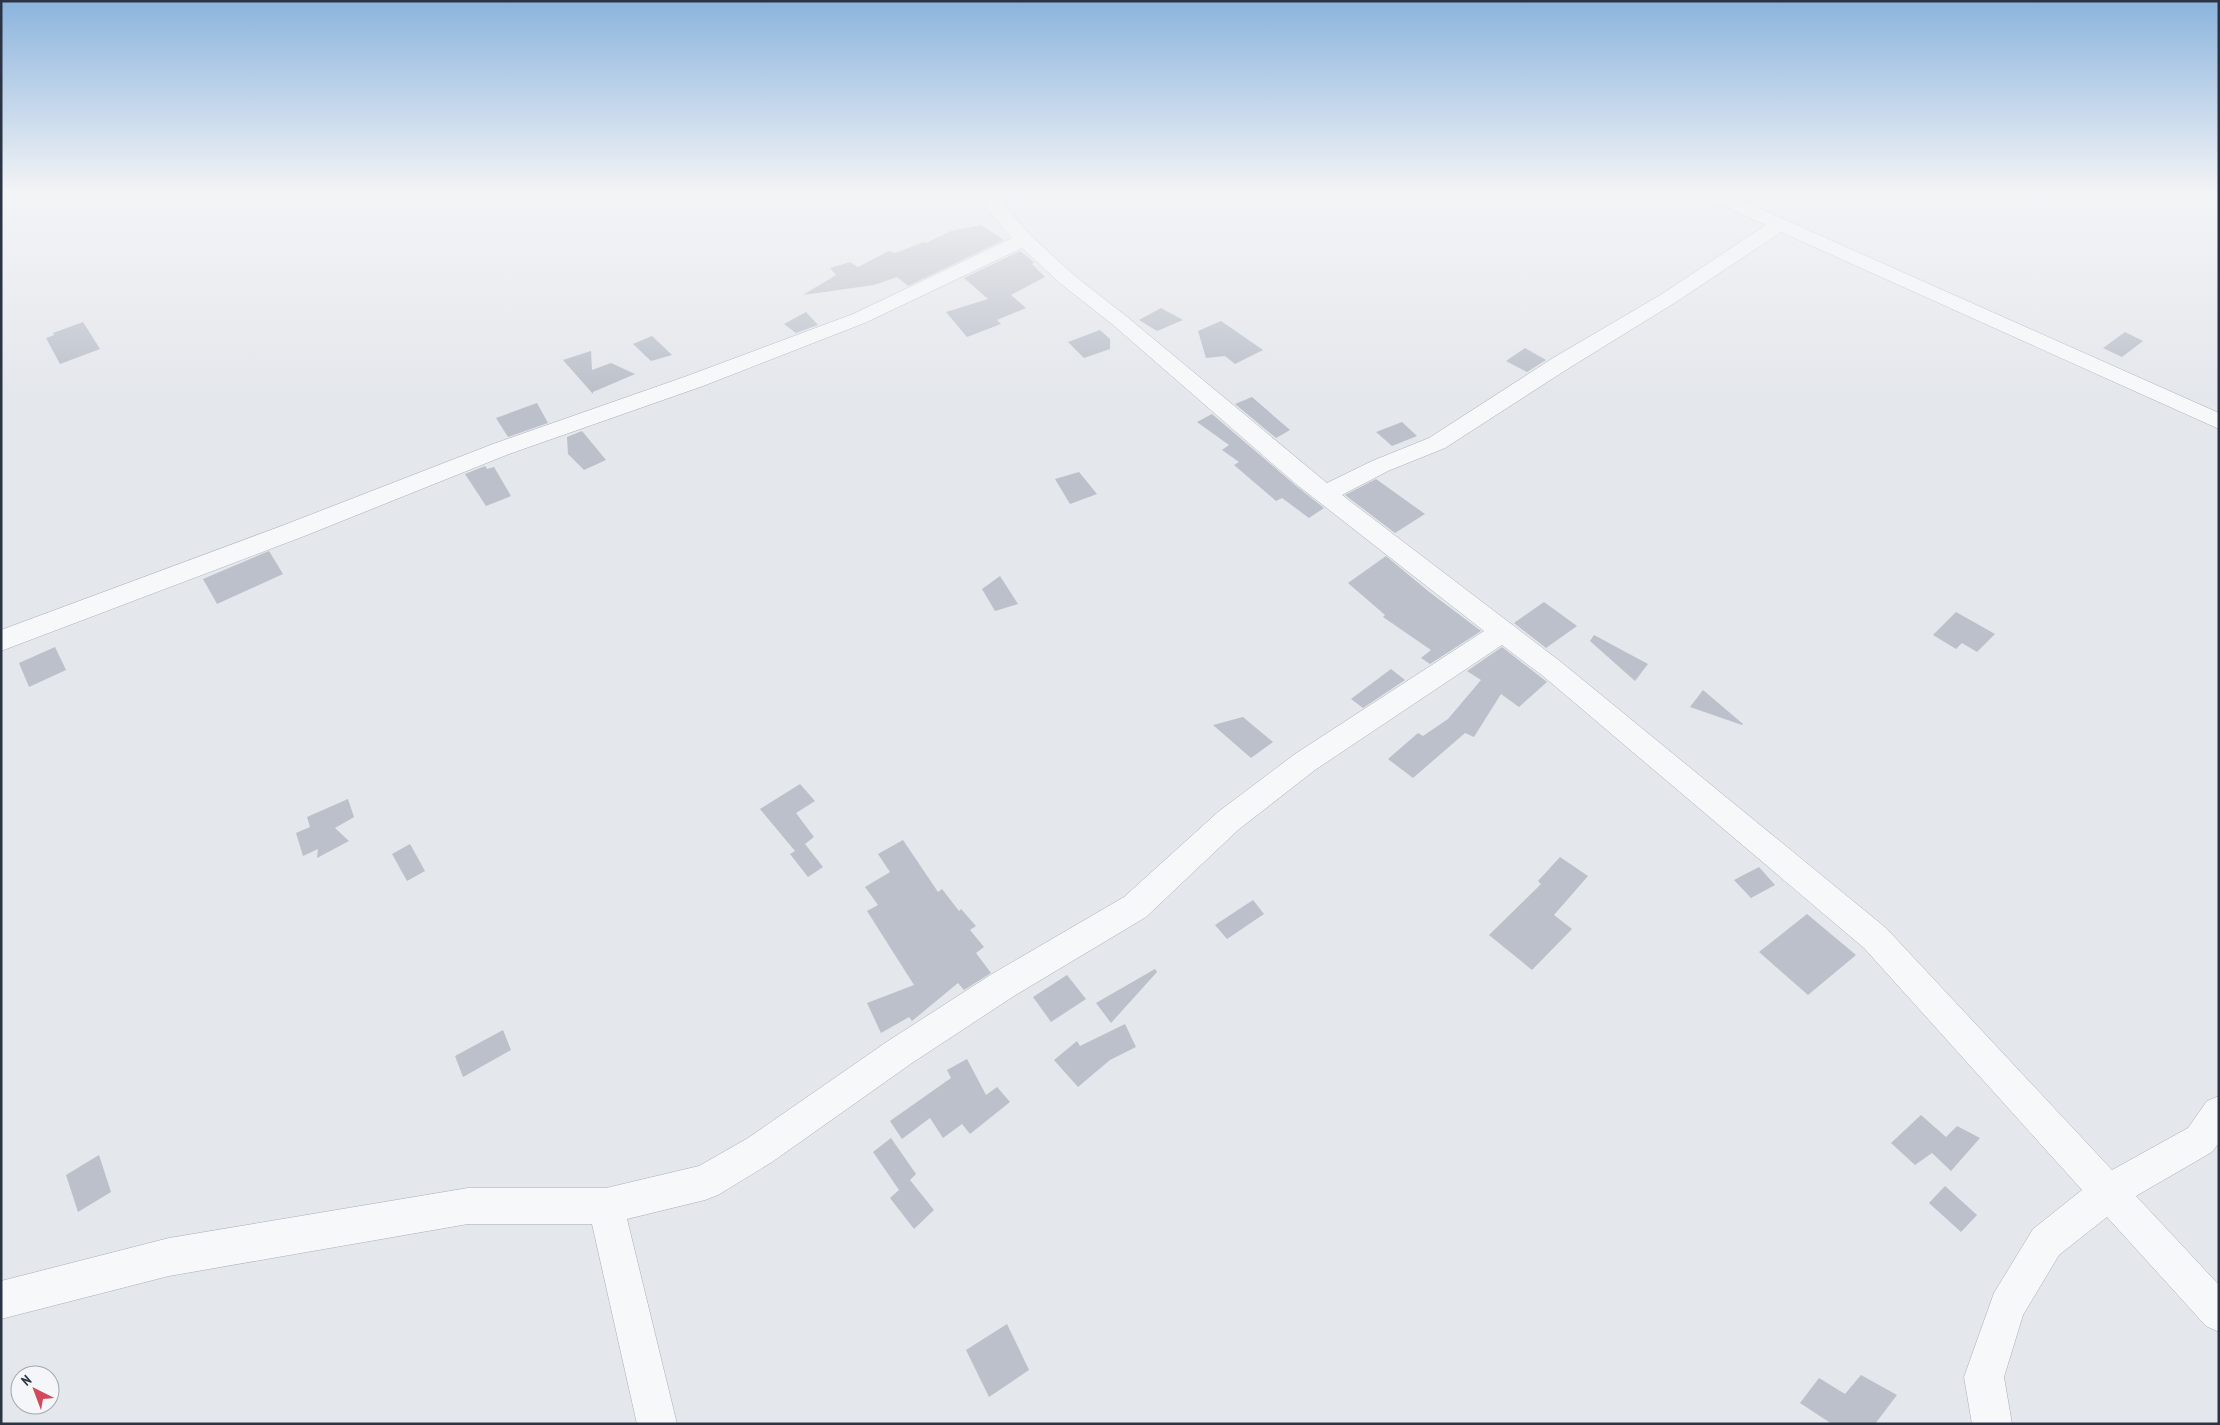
<svg xmlns="http://www.w3.org/2000/svg" width="2220" height="1425" font-family="'PT Sans Narrow',sans-serif">
<rect width="100%" height="100%" fill="#e4e7ec"/>
<!-- building -->
<path fill="#bbc0ca" d="M981 225 1004 240 908 286 897 277 874 285 803 295 836 275 830 268 850 262 858 267 889 251 895 253 924 242 926 243 951 231Z
M1020 251 1034 262 1032 264 1045 277 1011 295 1026 308 997 320 1001 324 967 337 946 312 988 299 964 278Z
M1161 308 1183 320 1157 331 1139 320Z
M806 312 818 325 796 333 784 324Z
M1221 321 1263 350 1235 364 1225 356 1206 358 1198 331Z
M83 322 100 349 60 364 46 338 54 335 53 333Z
M1100 330 1110 339V349L1084 358 1068 342Z
M2125 332 2143 341 2122 357 2103 348Z
M652 336 672 355 651 361 633 344Z
M1525 348 1546 360 1527 372 1506 361Z
M591 351 592 370 611 363 635 374 593 392V394L563 360Z
M1252 397 1290 430 1276 438 1235 404Z
M537 403 548 423 508 437 496 418Z
M1212 414 1295 485 1324 508 1309 518 1282 498 1276 501 1234 465 1239 462 1222 450 1229 445 1197 422Z
M1402 422 1417 436 1392 446 1376 432Z
M582 431 606 460 584 470 568 454 567 437Z
M485 466 487 469 494 467 511 496 486 506 465 474Z
M1079 472 1097 494 1070 504 1055 479Z
M1376 479 1425 514 1395 533 1345 495Z
M269 551 283 574 217 604 203 579Z
M1386 556 1428 591 1481 631 1430 664 1421 658 1431 650 1383 617 1385 615 1348 583Z
M1000 576 1018 604 995 611 982 589Z
M1544 602 1577 626 1546 648 1514 623Z
M1956 612 1995 634 1977 652 1962 643 1956 649 1933 635Z
M1594 635 1648 664 1635 681 1590 641Z
M55 647 66 670 29 687 19 663Z
M1502 647 1547 682 1519 707 1501 694 1474 737 1465 733 1413 778 1388 759 1418 733 1423 736 1448 719 1481 680 1467 671Z
M1391 669 1405 680 1363 708 1351 699Z
M1703 690 1743 724 1742 725 1690 707Z
M1243 717 1273 742 1251 758 1213 725Z
M800 784 815 801 796 813 814 837 805 844 823 867 808 877 790 854 795 851 760 809Z
M348 799 354 817 335 828 349 841 317 858 318 849 303 856 296 833 310 827 307 817Z
M903 840 938 892 942 889 959 911 961 909 976 926 970 930 984 947 976 953 991 973 964 990 958 983 912 1021 909 1017 881 1033 867 1003 914 985 867 911 878 905 865 887 890 872 878 854Z
M410 844 425 871 407 881 392 854Z
M1560 857 1588 876 1554 915 1572 929 1532 970 1489 935 1541 884 1538 881Z
M1759 867 1775 885 1751 898 1734 880Z
M1253 900 1264 914 1227 939 1215 925Z
M1807 914 1856 955 1808 995 1759 952Z
M1155 969 1157 972 1111 1023 1096 1003Z
M1067 975 1086 999 1051 1022 1033 997Z
M1125 1024 1136 1047 1110 1060 1078 1087 1054 1060 1077 1041 1080 1046Z
M503 1030 511 1050 463 1077 455 1056Z
M967 1059 986 1095 997 1087 1010 1102 970 1134 962 1124 943 1138 930 1118 902 1139 890 1121 951 1078 947 1070Z
M1921 1115 1946 1137 1957 1126 1980 1138 1951 1171 1932 1153 1915 1165 1891 1143Z
M891 1138 916 1174 910 1180 934 1210 914 1229 890 1198 899 1190 873 1152Z
M99 1155 111 1192 78 1212 66 1175Z
M1945 1186 1977 1215 1961 1232 1929 1203Z
M1007 1324 1029 1370 989 1397 966 1350Z
M1861 1375 1897 1395 1875 1424H1832L1800 1403 1819 1378 1845 1394Z"/>
<g fill="none" stroke-linecap="round" stroke-linejoin="round">
<defs>
<path id="street" d="M975 194H994L1031 236 1075 276 1126 316 1327 483 1372 461 1429 438 1553 358 1662 294 1766 225 1706 198 1703 194H1727L2219 413V429L1781 232 1676 302 1569 368 1445 448 1388 471 1342 495 1561 662 1886 928 2112 1170 2188 1128 2207 1101 2219 1096V1143L2212 1152 2136 1196 2219 1285V1332L2206 1326 2107 1217 2059 1255 2023 1315 2004 1377 2012 1424H1972L1964 1377 1994 1293 2033 1229 2082 1190 1864 948 1543 676 1502 645 1315 770 1238 830 1146 917 1014 996 912 1063 772 1162 718 1195 705 1200 627 1219 677 1424H637L592 1224H468L169 1276 1 1319V1281L169 1238 468 1188H606L699 1166 748 1138 888 1041 992 974 1124 897 1218 812 1295 754 1484 631 1296 484 1112 324 1061 284 1022 248 867 322 703 386 509 454 302 537 1 651V630L284 525 493 444 687 376 853 314 1012 238Z"/>
</defs>
<!-- street casing -->
<use href="#street" stroke="#a9aeb7" stroke-width="1"/>
<!-- street -->
<use href="#street" fill="#f7f8fa" fill-rule="evenodd"/>
</g>
<!-- sky -->
<linearGradient id="sky" x2="0" y2="1"><stop stop-color="#8bb4dd"/><stop offset="0.49" stop-color="#f3f4f6"/><stop offset="1" stop-color="#f3f4f6" stop-opacity="0"/></linearGradient>
<rect width="2220" height="393" fill="url(#sky)"/>
<!-- border -->
<rect width="2220" height="1425" fill="none" stroke="#2b3445" stroke-width="5"/>
<!-- north arrow -->
<g transform="translate(35 1390) rotate(318)"><circle r="24" fill="#f4f6f9" stroke="#a4a8b1"/>
<path d="M0-4L9 19L0 12L-9 19Z" fill="#d1495b"/>
<text y="-8" font-size="14" font-weight="bold" text-anchor="middle" fill="#2b3445">N</text>
</g>
</svg>
